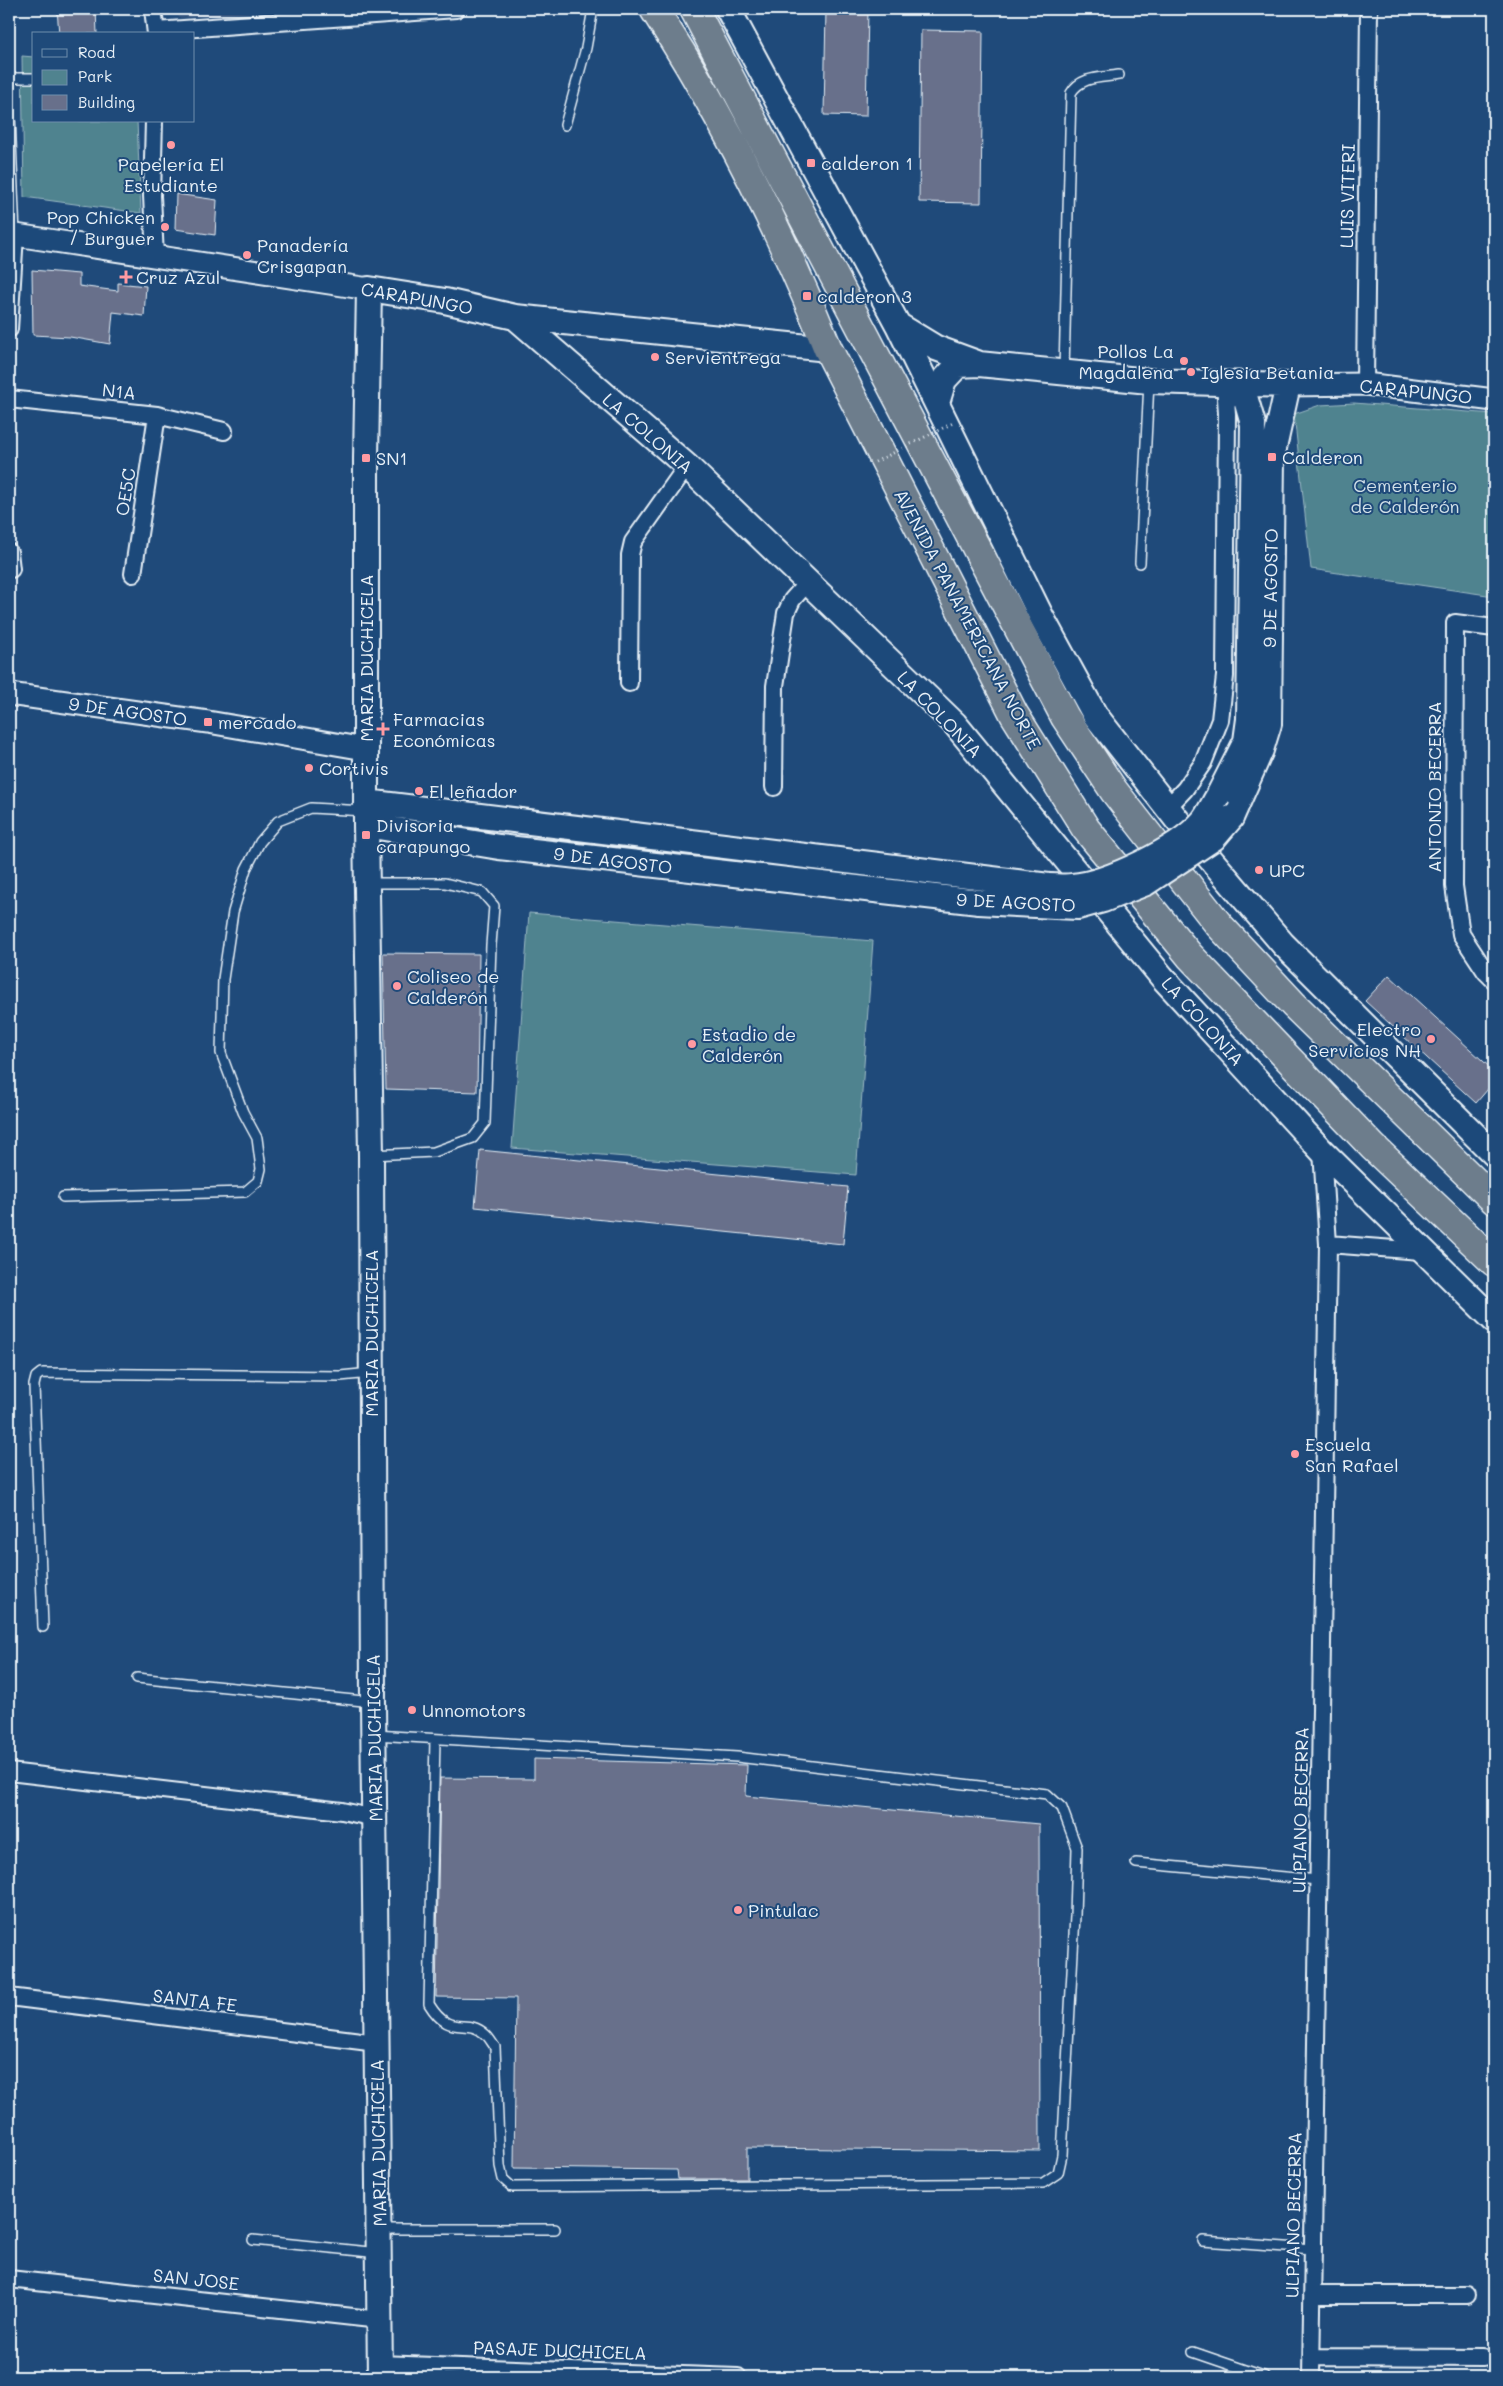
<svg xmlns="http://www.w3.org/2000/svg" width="1503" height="2386" font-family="Mali,sans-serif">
<rect width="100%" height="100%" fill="#1f4a7a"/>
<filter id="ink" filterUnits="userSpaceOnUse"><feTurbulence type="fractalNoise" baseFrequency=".02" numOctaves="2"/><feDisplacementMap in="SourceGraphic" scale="10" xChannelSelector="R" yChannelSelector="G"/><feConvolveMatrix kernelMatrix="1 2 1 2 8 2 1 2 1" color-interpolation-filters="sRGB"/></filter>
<g filter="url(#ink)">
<!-- built -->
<path fill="#35557f" d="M177 9H290L179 18Z"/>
<!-- green -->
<path fill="#50838f" stroke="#9cbac4" d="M22 56 34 57V121H137L141 213 24 197Z
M1354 403 1494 414V596L1311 569 1294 414 1320 405Z
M529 913 873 941 856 1175 512 1148Z"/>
<!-- building -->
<path fill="#68708b" stroke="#e8f1f8" d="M57 9H96L97 34H59Z
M826 9H868L866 116 824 115Z
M921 30 983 31 981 203 919 202Z
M176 194 217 200 215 235 175 229Z
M32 270 79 274V286L118 291V283L146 286 144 316 113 312 110 344 70 337 33 335Z
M383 953 479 954 477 1092 386 1089Z
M1389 975 1494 1071V1082L1476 1103 1365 1001Z
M480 1150 848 1187 843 1244 475 1207Z
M534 1759 747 1765 746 1796 1039 1824 1040 2151 747 2148V2179H678L677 2170 514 2168 516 1998 436 1997 440 1778 534 1779Z"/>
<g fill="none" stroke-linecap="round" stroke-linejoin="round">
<defs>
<path id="service" d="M9 78H34
M9 93 15 235
M565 125 586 48 593 9
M1064 371 1071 93C1081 76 1101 78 1119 75
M1140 563 1149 382
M368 883H445L482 892 494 906 491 945 485 1123 473 1138 434 1152 371 1155
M63 1197 245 1192 258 1181 261 1169 257 1138 243 1112 221 1053 223 979 233 912 246 869 260 842 278 821 311 808 365 811
M43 1627 34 1385 36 1377 41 1373 340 1376 371 1373
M137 1678 373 1702
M375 1735 737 1757 1047 1794 1062 1808 1077 1848 1075 1916 1062 2155 1058 2173 1043 2183 512 2187 503 2179 500 2166 495 2047C492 2043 489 2037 485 2034 465 2016 451 2040 429 2004L435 1740
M1136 1863 1318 1880
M379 2229H555
M253 2240 379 2253
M1203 2241 1313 2249
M1193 2352 1266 2377"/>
<path id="minor" d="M153 9 156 34
M156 31 456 9
M154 121 152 196 155 257
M9 329 15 235
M1365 384 1369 9
M9 399 157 415 224 431
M9 552 11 569
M133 574 157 415
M1494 628 1455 623 1454 886 1461 934 1486 972 1494 980
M629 683 630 555 633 542 687 466
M774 787 775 686 786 613 792 600 807 583
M1167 808 1185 789 1203 763 1220 720 1225 676 1227 414 1225 383
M1328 1244 1421 1251
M9 1772 342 1811 375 1818
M9 1997 377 2043
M9 2279 380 2320
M1312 2295H1467
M1311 2357 1483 2358
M380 2364 738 2377
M1311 2377 1328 1244 1322 1151"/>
<path id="tertiary" d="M9 234 369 289
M1288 385 1365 384 1494 400
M9 694 208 722 365 749"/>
<path id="secondary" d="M728 9 898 325 1042 618 1095 715 1178 821 1283 944 1494 1154
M515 317 687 466 955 724 1162 977 1322 1151 1494 1320
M898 325 936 348 977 363
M937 403 944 380 958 365 979 364 1149 381 1288 385 1272 457 1269 724 1261 750 1231 818
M1218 796 1246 741 1249 719 1253 424 1246 400 1231 384
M366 802 1049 886
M366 825 499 847 979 902 1055 906
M380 2377 373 1702 371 1155 366 825V458L369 289 445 301 515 317 828 349"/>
<path id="trunk" d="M654 9C722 114 781 232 828 349L1014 714 1086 829 1190 956 1373 1147 1494 1262
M694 9 1065 717 1114 791 1219 925 1294 1005 1494 1200"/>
</defs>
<!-- service casing -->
<use href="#service" stroke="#e8f1f8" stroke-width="12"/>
<!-- minor casing -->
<use href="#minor" stroke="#e8f1f8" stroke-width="20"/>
<!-- tertiary casing -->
<use href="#tertiary" stroke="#e8f1f8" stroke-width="25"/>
<!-- secondary casing -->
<use href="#secondary" stroke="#e8f1f8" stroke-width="28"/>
<!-- trunk casing -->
<use href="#trunk" stroke="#e8f1f8" stroke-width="31"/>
<!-- service -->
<use href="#service" stroke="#1f4a7a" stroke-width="9"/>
<!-- minor -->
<use href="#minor" stroke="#1f4a7a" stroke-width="16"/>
<!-- tertiary -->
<use href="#tertiary" stroke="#1f4a7a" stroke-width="21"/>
<!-- secondary -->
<use href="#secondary" stroke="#1f4a7a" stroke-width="24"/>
<!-- trunk -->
<use href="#trunk" stroke="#6d7d8c" stroke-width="28"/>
<defs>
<path id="secondary-bridge" d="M1049 886C1057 886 1065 887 1072 886 1108 883 1178 849 1202 822 1208 815 1213 804 1218 796
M1055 906 1078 907 1103 900 1146 883 1214 838 1231 818"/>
</defs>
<!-- secondary-bridge casing -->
<use href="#secondary-bridge" stroke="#e8f1f8" stroke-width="28" stroke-linecap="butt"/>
<!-- path-bridge -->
<path stroke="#e8f1f8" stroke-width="3" stroke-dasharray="1 4" stroke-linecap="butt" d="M875 462 955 422"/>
<!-- secondary-bridge -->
<use href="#secondary-bridge" stroke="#1f4a7a" stroke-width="24"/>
</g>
</g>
<!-- markers -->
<g fill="#ff9aa2" stroke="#1f4a7a" stroke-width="2">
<circle cx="171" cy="145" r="5"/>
<rect x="806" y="158" width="10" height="10" rx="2.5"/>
<circle cx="165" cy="227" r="5"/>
<circle cx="247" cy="255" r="5"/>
<path d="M123.5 269.5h5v5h5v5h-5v5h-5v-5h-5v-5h5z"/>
<rect x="802" y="291" width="10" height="10" rx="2.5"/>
<circle cx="655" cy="357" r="5"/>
<circle cx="1184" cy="361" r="5"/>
<circle cx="1191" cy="372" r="5"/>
<rect x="1267" y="452" width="10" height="10" rx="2.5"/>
<rect x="361" y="453" width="10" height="10" rx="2.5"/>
<rect x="203" y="717" width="10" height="10" rx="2.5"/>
<path d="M380.5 721.5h5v5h5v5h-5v5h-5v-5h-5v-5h5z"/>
<circle cx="309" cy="768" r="5"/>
<circle cx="419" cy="791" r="5"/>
<rect x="361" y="830" width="10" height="10" rx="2.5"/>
<circle cx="1259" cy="870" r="5"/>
<circle cx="397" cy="986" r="5"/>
<circle cx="1431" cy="1039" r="5"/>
<circle cx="692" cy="1044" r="5"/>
<circle cx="1295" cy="1454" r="5"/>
<circle cx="412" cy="1710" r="5"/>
<circle cx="738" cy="1910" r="5"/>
</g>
<g text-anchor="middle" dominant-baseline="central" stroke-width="4" stroke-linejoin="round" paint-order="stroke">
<!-- poi labels -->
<g font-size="18" fill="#e8f1f8" stroke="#1f4a7a" text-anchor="start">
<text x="821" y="163">calderon 1</text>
<text x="171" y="164" text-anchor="middle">Papelería El<tspan x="171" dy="21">Estudiante</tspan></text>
<text x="155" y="217" text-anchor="end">Pop Chicken<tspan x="155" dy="21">/ Burguer</tspan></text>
<text x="257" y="245">Panadería<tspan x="257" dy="21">Crisgapan</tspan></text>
<text x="136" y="277">Cruz Azul</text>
<text x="817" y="296">calderon 3</text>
<text x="1174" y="351" text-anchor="end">Pollos La<tspan x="1174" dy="21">Magdalena</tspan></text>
<text x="665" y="357">Servientrega</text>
<text x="1201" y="372">Iglesia Betania</text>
<text x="1282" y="457">Calderon</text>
<text x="376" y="458">SN1</text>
<text x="393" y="719">Farmacias<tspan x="393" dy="21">Económicas</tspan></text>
<text x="218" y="722">mercado</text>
<text x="319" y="768">Cortivis</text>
<text x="429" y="791">El leñador</text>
<text x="376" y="825">Divisoria<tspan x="376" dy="21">carapungo</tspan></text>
<text x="1269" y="870">UPC</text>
<text x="407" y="976">Coliseo de<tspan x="407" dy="21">Calderón</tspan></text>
<text x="1421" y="1029" text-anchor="end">Electro<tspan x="1421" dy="21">Servicios NH</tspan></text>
<text x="702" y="1034">Estadio de<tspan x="702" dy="21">Calderón</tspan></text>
<text x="1305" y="1444">Escuela<tspan x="1305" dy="21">San Rafael</tspan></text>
<text x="422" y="1710">Unnomotors</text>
<text x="748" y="1910">Pintulac</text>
</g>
<!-- street labels -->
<g font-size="18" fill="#e8f1f8" stroke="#1f4a7a">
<text transform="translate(1347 196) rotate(-89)">LUIS VITERI</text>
<text transform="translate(417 298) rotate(10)">CARAPUNGO</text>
<text transform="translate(119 391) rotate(6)">N1A</text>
<text transform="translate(1416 391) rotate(6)">CARAPUNGO</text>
<text transform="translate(648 433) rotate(41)">LA COLONIA</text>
<text transform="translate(125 492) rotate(-81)">OE5C</text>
<text transform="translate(1270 588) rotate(-89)">9 DE AGOSTO</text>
<text transform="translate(968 619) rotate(62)">AVENIDA PANAMERICANA NORTE</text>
<text transform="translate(366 658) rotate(-90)">MARIA DUCHICELA</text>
<text transform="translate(128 711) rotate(8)">9 DE AGOSTO</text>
<text transform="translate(940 714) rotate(46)">LA COLONIA</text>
<text transform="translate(1434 787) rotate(-90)">ANTONIO BECERRA</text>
<text transform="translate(613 860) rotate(7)">9 DE AGOSTO</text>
<text transform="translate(1016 902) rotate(3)">9 DE AGOSTO</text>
<text transform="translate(1203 1021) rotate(48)">LA COLONIA</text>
<text transform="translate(371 1333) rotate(-90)">MARIA DUCHICELA</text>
<text transform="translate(374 1738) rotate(-91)">MARIA DUCHICELA</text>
<text transform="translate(1300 1810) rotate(-89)">ULPIANO BECERRA</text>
<text transform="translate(195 2000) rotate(7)">SANTA FE</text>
<text transform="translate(378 2143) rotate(-91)">MARIA DUCHICELA</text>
<text transform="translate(1293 2215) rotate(-89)">ULPIANO BECERRA</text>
<text transform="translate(196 2279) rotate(6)">SAN JOSE</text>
<text transform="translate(560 2350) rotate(2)">PASAJE DUCHICELA</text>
</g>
<!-- park labels -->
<g font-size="18" fill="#d1e0e8" stroke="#1f4a7a">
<text x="1405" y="485">Cementerio<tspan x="1405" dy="21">de Calderón</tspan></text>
</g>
</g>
<!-- margin -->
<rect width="1503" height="2386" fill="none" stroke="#1f4a7a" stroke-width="30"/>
<rect x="15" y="15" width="1473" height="2356" fill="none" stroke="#e8f1f8" stroke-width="2" filter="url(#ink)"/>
<!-- legend -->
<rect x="32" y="32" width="162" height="90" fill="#1f4a7a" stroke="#6f8dac"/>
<rect x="42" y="49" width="25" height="8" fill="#1f4a7a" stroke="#6f8dac"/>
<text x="78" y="58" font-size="15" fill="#e8f1f8">Road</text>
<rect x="42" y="70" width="25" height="15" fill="#50838f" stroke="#6f8dac"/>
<text x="78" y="82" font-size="15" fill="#e8f1f8">Park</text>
<rect x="42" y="95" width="25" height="15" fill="#68708b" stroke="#6f8dac"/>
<text x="78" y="108" font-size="15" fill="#e8f1f8">Building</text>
</svg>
